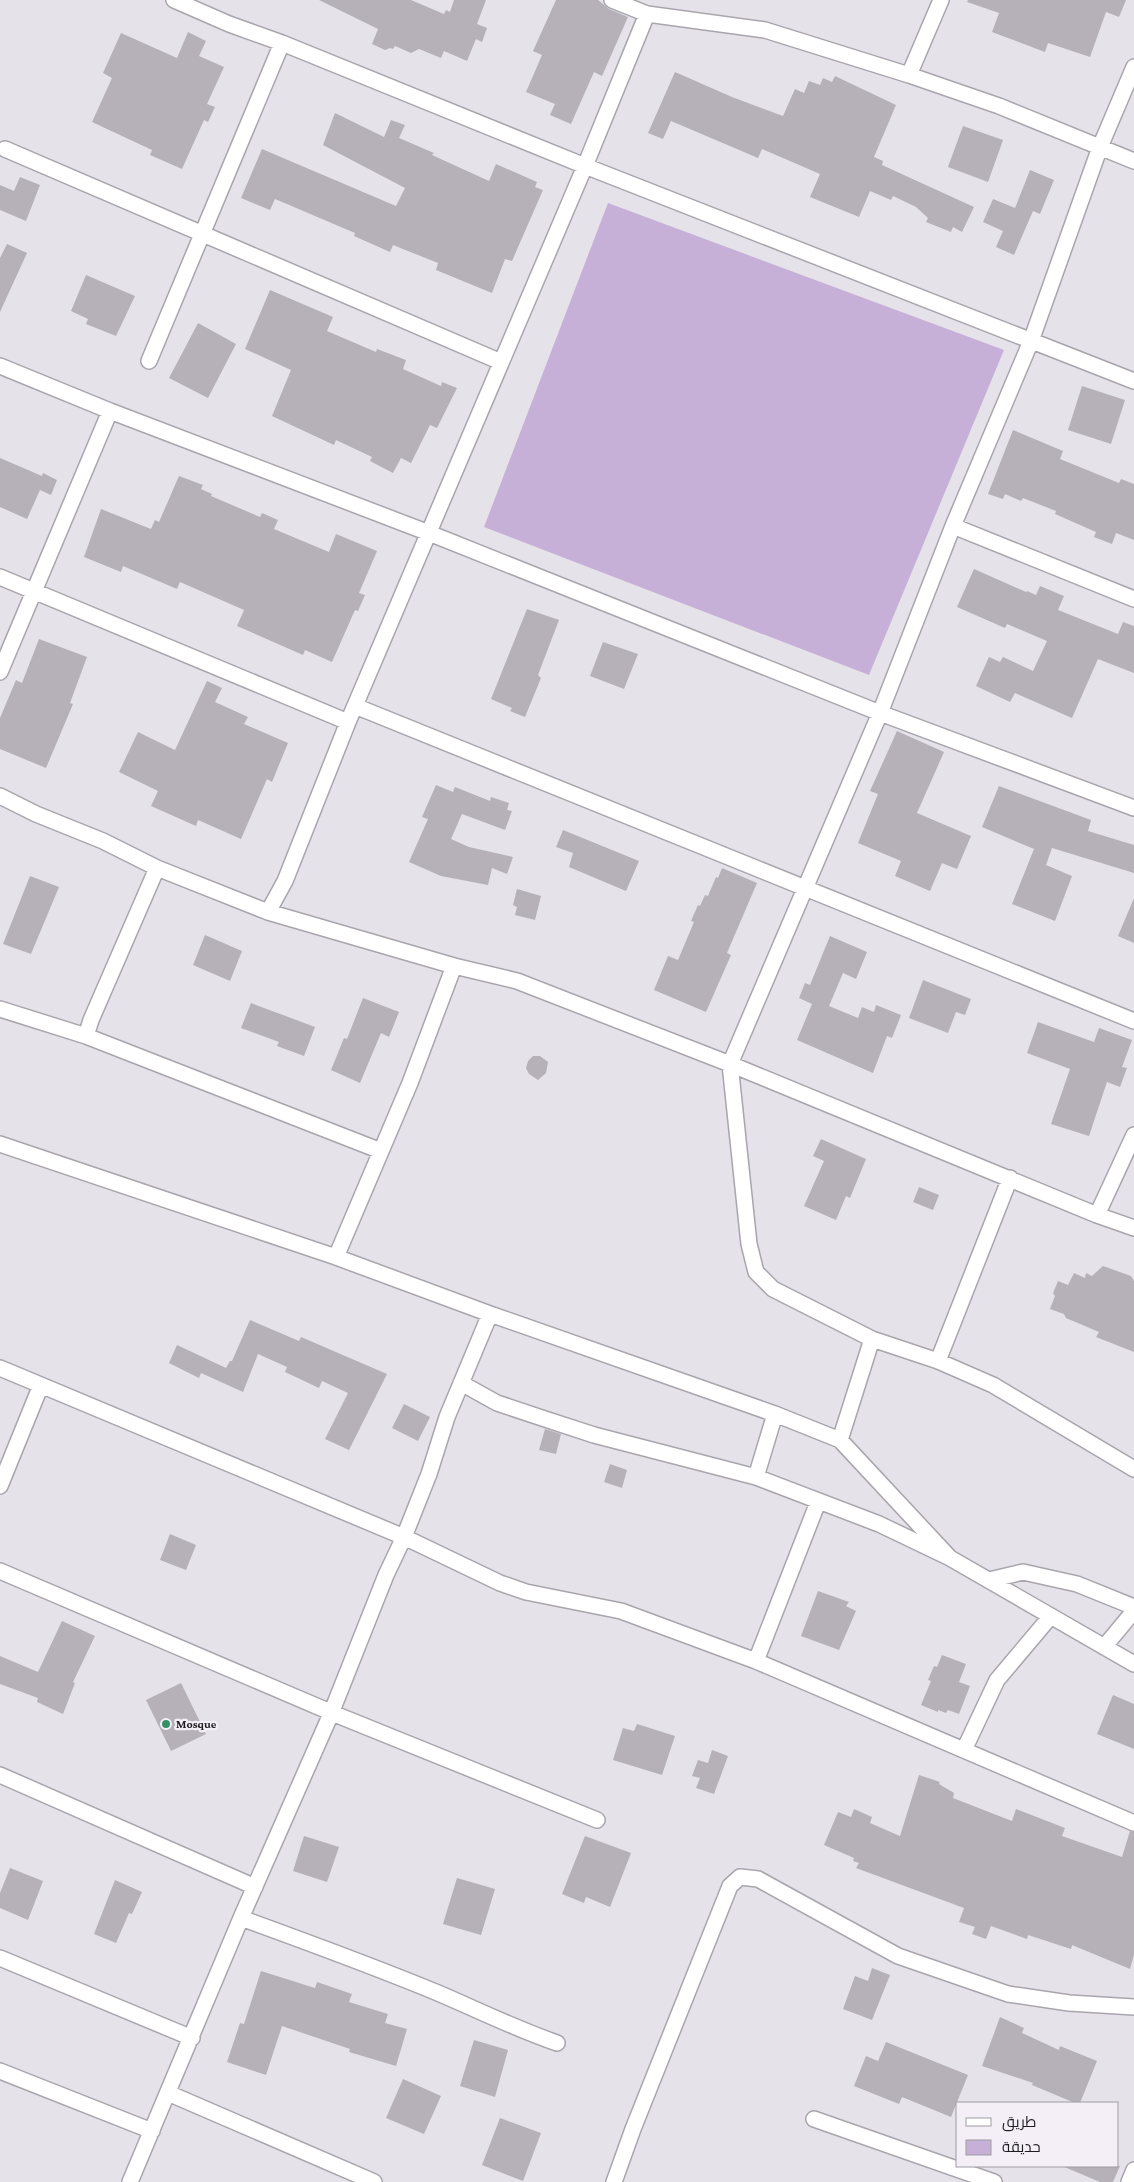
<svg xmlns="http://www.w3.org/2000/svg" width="1134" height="2182" font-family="'Crimson Pro',Cairo,serif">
<rect width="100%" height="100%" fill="#e6e2ea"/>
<!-- green -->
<path fill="#c6b0d8" d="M608 203 1004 350 869 675 484 527Z"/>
<!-- building -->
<path fill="#b6b1b9" d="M319 0H411L444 14 446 10 450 12 454 0H486L477 24 487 28 482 42 476 39 467 61 444 51 441 58 419 49 411 53 395 46 393 49 390 48 385 50 372 44 378 29Z
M556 0H598L609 9 628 17 602 76 594 72 571 124 550 115 555 104 526 92 542 55 533 51Z
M968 0H1126L1119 17 1106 12 1090 57 1048 43 1045 52 992 32 999 13 967 2Z
M188 32 206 41 199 56 224 67 207 104 215 107 208 122 204 120 182 169 150 155 152 150 92 122 112 78 103 73 121 33 177 58Z
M675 72 732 97 783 116 795 89 804 93 809 81 820 85 823 78 832 82 835 76 896 105 874 157 883 161 882 165 974 207 962 232 953 227 951 232 926 222 928 218 916 207 893 196 891 200 870 191 859 217 810 197 820 174 762 149 758 158 671 121 663 139 648 133Z
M335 113 384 137 391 120 405 125 399 138 434 153 432 155 489 181 496 164 537 182 535 187 543 190 512 261 505 259 492 293 436 270 438 263 393 245 390 252 354 236 355 233 275 199 270 210 241 198 262 149 396 206 405 188 323 145Z
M963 126 1003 140 988 182 948 167Z
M1030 170 1054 180 1040 214 1033 211 1014 255 996 247 1003 231 983 222 993 199 1015 208Z
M20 177 40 185 26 221 0 210V185L14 191Z
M7 244 27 253 0 312V258Z
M86 275 135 296 116 336 86 324 88 319 71 311Z
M270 290 333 317 327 331 376 352 377 349 406 360 403 369 441 386 442 382 457 388 437 428 430 425 411 463 401 458 393 473 370 461 372 457 336 440 334 445 272 416 291 370 245 349Z
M198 323 236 344 208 398 169 378Z
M1082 386 1125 400 1111 444 1068 430Z
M1013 430 1063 451 1060 459 1119 483 1121 479 1134 484V540L1116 533 1112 544 1094 537 1096 532 1055 514 1056 511 1023 498 1021 501 1005 494 1003 499 988 494Z
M0 458 42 476 43 473 57 480 51 495 40 490 27 519 0 507Z
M179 476 203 485 201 489 212 494 211 496 260 517 262 513 278 520 274 529 329 552 336 534 377 551 359 593 365 595 358 611 355 610 332 662 305 650 303 655 237 626 244 610 180 582 177 589 123 566 121 572 84 557 101 509 151 529 155 520 159 522Z
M974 569 1026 592 1027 591 1036 595 1040 586 1064 596 1058 610 1118 634 1123 622 1134 626V673L1098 659 1072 718 1015 693 1010 702 976 686 989 657 1000 662 1003 657 1033 671 1047 641 1007 624 1005 628 957 607Z
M527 609 559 620 538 675 541 678 525 717 510 711 512 708 491 699Z
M39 639 87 657 70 703 73 704 46 768 0 749V718L16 680 22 683Z
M603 642 638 654 624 689 590 676Z
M207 681 222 688 215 702 248 717 244 724 288 743 272 782 267 779 241 839 198 820 196 826 151 806 158 791 119 772 138 732 175 750Z
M897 731 944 752 917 813 971 836 957 869 942 863 930 891 895 876 901 861 858 843 878 794 870 791Z
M436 785 453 792 455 787 490 801 491 797 509 803 507 810 512 811 505 830 462 814 451 839 469 847 513 857 507 874 492 868 488 885 441 876 409 862 428 819 422 817Z
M999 786 1091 820 1088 831 1134 845V873L1052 848 1046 865 1072 876 1055 921 1012 904 1034 849 982 827Z
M563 830 639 861 626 891 569 867 573 853 556 847Z
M722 868 757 883 727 953 731 955 706 1012 654 990 668 956 678 960 694 922 691 921 698 905 700 906 705 895 708 896 716 877 718 878Z
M30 876 59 887 31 954 3 944Z
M517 889 541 896 535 920 515 915 517 907 513 905Z
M1134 898V943L1118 936Z
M205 935 242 951 230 981 193 965Z
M830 936 867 952 856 979 843 973 829 1006 858 1018 862 1007 874 1012 876 1005 901 1015 892 1038 887 1036 873 1073 797 1040 812 1004 799 998 805 983 810 985Z
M923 980 971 999 965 1015 956 1012 948 1033 909 1018Z
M363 998 399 1012 389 1037 381 1033 360 1083 331 1070 344 1038 347 1039Z
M251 1003 315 1027 304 1056 277 1046 279 1042 241 1028Z
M1038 1022 1094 1042 1099 1028 1132 1040 1122 1067 1127 1068 1120 1087 1107 1082 1089 1136 1051 1124 1070 1069 1027 1053Z
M533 1056H540L548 1062 546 1073 538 1080 529 1074 526 1068 528 1061Z
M821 1139 866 1159 850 1198 846 1196 836 1220 804 1206 824 1161 813 1156Z
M919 1187 939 1195 933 1210 913 1202Z
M1103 1266 1131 1276 1134 1281V1352L1096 1337 1099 1332 1066 1318 1064 1314 1050 1309 1055 1296 1053 1293 1058 1281 1068 1285 1074 1273 1085 1278 1086 1273 1092 1276Z
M250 1320 299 1341 301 1337 387 1374 349 1450 325 1439 348 1393 322 1381 319 1388 285 1372 287 1367 258 1354 243 1392 201 1373 199 1378 169 1363 177 1345 226 1368 230 1361H232Z
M404 1404 430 1417 418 1441 392 1428Z
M545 1429 561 1434 556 1454 539 1450Z
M610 1464 627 1470 622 1488 604 1482Z
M170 1534 196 1545 186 1570 160 1560Z
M818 1591 849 1602 846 1606 856 1611 839 1650 801 1636Z
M62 1621 95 1636 73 1682 75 1683 63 1714 37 1702 38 1698 0 1684V1656L38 1672Z
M942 1655 966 1664 959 1682 970 1686 959 1714 948 1710 946 1713 938 1710V1712L921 1705 931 1681 928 1680 934 1666 937 1667Z
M181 1683 206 1734 171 1751 146 1700Z
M1113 1695 1134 1704V1749L1097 1734Z
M637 1724 675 1736 662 1775 613 1760 623 1728 634 1731Z
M712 1750 728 1756 714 1794 696 1788 700 1778 692 1776 698 1760 708 1763Z
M919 1775 940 1782 939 1784 954 1793 953 1798 1012 1821 1016 1809 1065 1828 1062 1836 1122 1857 1130 1831 1134 1832V1955L1130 1969 1072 1945 1071 1949 1028 1935 1027 1939 991 1926 986 1939 972 1934 975 1927 959 1922 964 1908 856 1868 859 1863 853 1861 854 1858 824 1845 838 1812 851 1817 854 1809 872 1817 870 1823 900 1836Z
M304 1836 339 1847 327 1882 293 1871Z
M585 1836 631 1853 610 1907 586 1897 584 1903 562 1894Z
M10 1868 43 1881 28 1920 0 1908V1893Z
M457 1878 495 1889 481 1935 443 1924Z
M115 1880 142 1892 132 1914 129 1913 116 1943 94 1934Z
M872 1968 890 1975 872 2020 843 2009 855 1976 868 1981Z
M261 1971 315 1988 317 1982 352 1994 349 2002 388 2014 385 2023 407 2029 396 2066 349 2052 350 2049 282 2026 266 2075 227 2062 240 2023 244 2024Z
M1000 2017 1024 2028 1022 2033 1059 2050 1060 2046 1097 2061 1080 2103H1075L1032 2085 1033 2083 982 2066Z
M474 2040 508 2050 495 2097 460 2086Z
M886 2042 968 2075 951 2117 902 2097 899 2104 854 2086 866 2056 878 2061Z
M403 2079 441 2096 424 2134 386 2118Z
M500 2118 541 2133 523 2181 482 2165Z
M1062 2166H1120L1113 2182H1100Z"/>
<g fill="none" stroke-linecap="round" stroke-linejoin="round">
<defs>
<path id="minor" d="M174 0 229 24 282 43 585 166 1134 381
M612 0 647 14 765 30 909 75 999 106 1134 161
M909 75 941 0
M5 149 501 362
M149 361 282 43
M0 366 110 411 429 533 880 713 1134 808
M953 526 1134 599
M0 577 348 722
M0 672 110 411
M355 706 1134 1021
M0 796 36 814 103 841 157 868 268 912 454 966
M157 868 91 1020 86 1036 381 1151
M268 912 285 881 348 722 585 166 647 14
M0 1009 86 1036
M0 1144 336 1257 490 1314 775 1414 840 1440 950 1558
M1097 1215 1134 1135
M336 1257 410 1083 454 966 517 981 730 1064 1097 1215 1134 1228
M872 1339 938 1361 993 1385 1134 1469
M938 1361 1010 1178
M0 1368 404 1537 500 1583 526 1592 621 1611 756 1661
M461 1383 497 1403 545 1419 594 1435 756 1477 879 1524 950 1558 1134 1664
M840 1440 872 1339 773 1289 756 1272 749 1244 730 1064 880 713 953 526 1031 341 1100 147 1134 67
M756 1477 775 1414
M0 1486 41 1385
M818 1502 756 1661 1134 1823
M0 1571 342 1717 597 1820
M989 1580 1023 1572 1077 1584 1134 1607
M1104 1647 1134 1611
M964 1750 997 1680 1051 1616
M0 1775 255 1887
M241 1918C307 1942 373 1966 438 1993 478 2010 516 2029 557 2043
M0 1958 192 2038
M0 2071 152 2131
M168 2093 374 2182
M814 2119 994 2182
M130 2182 241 1918 330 1716 386 1575 404 1537 429 1474 447 1417 490 1314
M614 2182 633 2129 730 1886 740 1877 758 1879 898 1956 1008 1994 1069 2003 1134 2007
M1129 2182 1134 2170"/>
</defs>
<!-- minor casing -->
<use href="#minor" stroke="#a9a5ad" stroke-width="18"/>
<!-- minor -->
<use href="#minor" stroke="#fff" stroke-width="15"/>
</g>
<!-- markers -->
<circle fill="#359067" stroke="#f4eff7" stroke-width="2" cx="166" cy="1724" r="5"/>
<g text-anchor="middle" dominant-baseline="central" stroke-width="4.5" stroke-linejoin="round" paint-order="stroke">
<!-- poi labels -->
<g font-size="12" font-weight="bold" fill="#1e1c1f" stroke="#f4eff7" text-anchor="start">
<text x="176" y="1724">Mosque</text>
</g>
</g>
<!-- legend -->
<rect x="956" y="2102" width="162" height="65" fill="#f4eff7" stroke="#9e9ba1"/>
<rect x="966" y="2118" width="25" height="8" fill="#ffffff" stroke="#9e9ba1"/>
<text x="1002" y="2127" font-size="15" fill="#1e1c1f">طريق</text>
<rect x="966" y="2140" width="25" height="15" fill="#c6b0d8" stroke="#9e9ba1"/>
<text x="1002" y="2152" font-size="15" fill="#1e1c1f">حديقة</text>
</svg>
